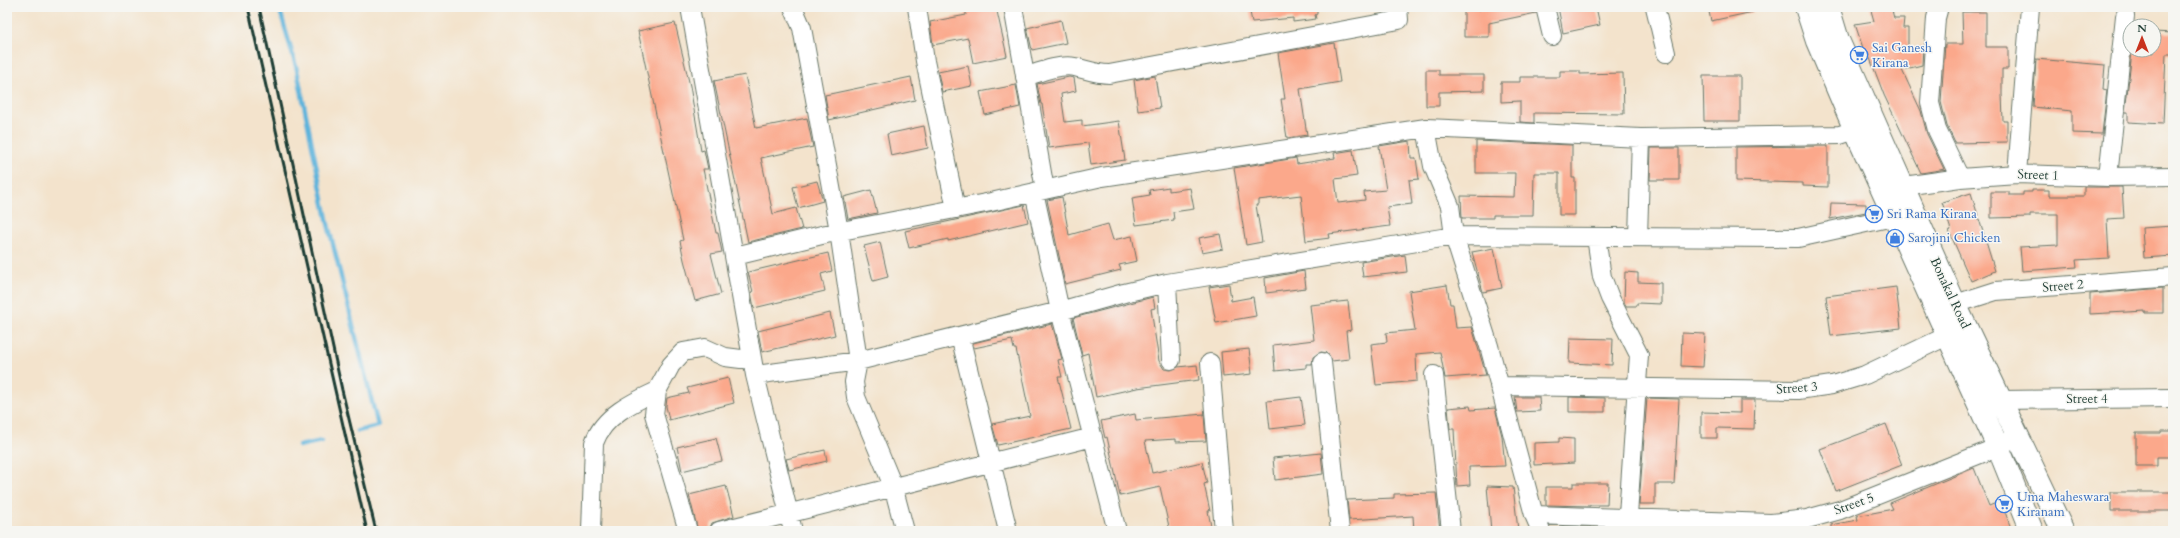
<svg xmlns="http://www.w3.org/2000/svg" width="2180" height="538" font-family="Cardo,serif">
<rect width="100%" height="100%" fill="#f6f6f2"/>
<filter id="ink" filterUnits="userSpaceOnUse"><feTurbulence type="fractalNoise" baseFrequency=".025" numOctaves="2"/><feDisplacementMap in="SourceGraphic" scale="8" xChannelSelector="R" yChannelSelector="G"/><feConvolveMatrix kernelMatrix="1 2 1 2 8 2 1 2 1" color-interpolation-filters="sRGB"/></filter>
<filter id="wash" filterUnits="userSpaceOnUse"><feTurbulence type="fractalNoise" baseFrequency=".012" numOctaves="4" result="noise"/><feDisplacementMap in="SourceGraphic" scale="16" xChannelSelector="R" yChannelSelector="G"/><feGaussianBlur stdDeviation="0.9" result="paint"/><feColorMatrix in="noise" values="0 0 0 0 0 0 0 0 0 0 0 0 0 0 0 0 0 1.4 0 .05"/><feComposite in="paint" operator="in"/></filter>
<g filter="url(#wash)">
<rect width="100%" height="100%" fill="#f3e3cc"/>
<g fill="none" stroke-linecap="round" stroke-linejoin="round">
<!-- stream -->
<path stroke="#5fb4db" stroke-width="4.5" d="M279 7 297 70 328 224 378 426 358 431
M299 446 322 441"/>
</g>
<g id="blocks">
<!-- building -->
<path fill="#fba88b" d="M991 7H996L1007 56 973 63 968 38 933 45 930 22 966 15V12Z
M1249 7H1317V14L1315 15 1316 19 1293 22V18L1252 22Z
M1464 7H1479V10L1493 7H1535L1536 13 1489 23V37H1464Z
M1558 7H1596L1600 25 1563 33Z
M1708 7H1753V12L1711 21Z
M1870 7H1891L1894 18H1904L1903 28H1908V50L1923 46 1922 65 1902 70 1921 111 1927 134 1944 169 1940 170 1921 173 1884 95 1868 53 1865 54 1855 24 1874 21Z
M1962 12H1986V47H2008V69H2002V94L2003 121H2007V142L1955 143 1947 126 1941 102 1945 44H1963Z
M1061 20 1066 43 1032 50 1027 28Z
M675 23 690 86 701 151 704 150 708 169H703L716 233H718L722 252 711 254 721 294 695 301 684 260 680 241 683 240 638 31Z
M2154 32 2173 33V54H2166L2163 124 2128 122V112H2125L2132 52 2154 53Z
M1334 43 1340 82 1300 89 1307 135 1287 138 1281 99H1285L1278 53Z
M2036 59 2105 65 2103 89 2107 90 2102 134 2072 133V111L2033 107Z
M968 66 972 86 942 92 938 72Z
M1426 70H1439V75H1484V91L1439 92V106H1426Z
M1560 71H1580V74L1623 73 1624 114 1534 113V123L1520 122V101L1501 102V82H1520V77H1560Z
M745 75 756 128 807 118 813 147 761 158 773 214 796 208 802 229 748 242 714 81Z
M1155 76 1160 108 1138 111 1134 80Z
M1703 76H1740V121H1704Z
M911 77 915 100 829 120 825 95Z
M1069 77 1074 78 1076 91 1061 94 1065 122 1082 120V126L1119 121 1125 160 1091 165 1088 143 1049 148 1042 104H1041L1037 84Z
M1016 85 1020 107 985 115 980 92Z
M924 126 928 148 891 156 887 134Z
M1410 141 1411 158H1416L1419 179 1409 180 1412 204 1387 207 1390 226 1329 234 1330 238 1306 241 1301 195 1258 200V205H1256L1262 242 1246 245 1234 168 1296 158 1297 164 1335 158 1334 153 1353 150 1357 176 1335 179 1338 203 1365 200 1364 192 1386 190 1379 146Z
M1476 141 1572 145V178H1575V215H1559V173H1534L1533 215H1493V218H1462L1461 196 1514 197 1515 173H1476Z
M1828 146V187L1803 186V183L1736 181V147Z
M1651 148H1679V180H1650Z
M817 181 823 201 798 208 793 187Z
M1169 187V191L1190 188 1194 209 1173 212 1174 220 1136 225 1132 198 1150 195 1149 190Z
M2084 187H2122L2124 218 2107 219 2109 258 2076 260 2077 267 2022 271 2020 247 2058 245V214H2030V217L1991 218V192H2009V195H2023V192H2032V190H2049V196H2084Z
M871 190 877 213 848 219 844 197Z
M1971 193 1995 271 1971 281 1949 231 1951 230 1942 202Z
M1062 197 1069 235 1108 224 1113 240 1132 236 1137 261 1119 265 1121 270 1065 284 1047 200Z
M1831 203 1866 204V212L1830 219Z
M1024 205 1028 222 948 241V239L909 248 905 231Z
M2173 226V256L2144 258 2142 228Z
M1220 234 1223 249 1202 253 1199 238Z
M880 242 888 277 873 281 864 246Z
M1494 248 1502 288 1483 292 1472 252Z
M828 253 832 271 821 274 825 291 754 308 751 292H753L748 272Z
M1405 255 1407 272 1363 277 1361 262Z
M1304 271 1306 288 1266 293 1265 278Z
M1625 272 1638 273V282L1661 283V304L1637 303V306H1626L1624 302Z
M1229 284 1231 301 1253 297 1256 316 1216 323 1209 287Z
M1447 285 1450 304H1453L1456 328 1472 327 1486 375 1445 378 1440 352 1416 354 1417 381 1376 385 1371 344 1387 342 1386 333 1415 330 1409 291Z
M1896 287 1901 328 1831 336 1826 296Z
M2163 288V313H2145V311L2090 314V294Z
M1153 297 1155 308 1151 309 1159 361 1164 369 1171 370 1178 367 1197 365 1199 380 1137 388 1096 397 1088 353 1082 355 1073 318Z
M1348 301 1351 330 1346 331 1349 359 1332 361 1327 353 1321 352 1313 357 1312 364H1306V368L1275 371 1273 345 1314 340 1310 305Z
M830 313 835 335 762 352 758 331Z
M1052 324 1062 359 1058 360 1062 377H1058L1071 429 998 445 992 424 1030 416 1016 349H1014L1012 340 974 348 973 343Z
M1682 333 1705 334 1703 367 1681 366Z
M1570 338 1613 339 1612 365 1569 363Z
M1249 349 1252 374 1223 377 1221 352Z
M728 378 734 403 669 420 666 406 667 398 689 393 687 388Z
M1301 397 1305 425 1270 429 1267 401Z
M1515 397H1539L1540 411 1517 412Z
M1569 397 1605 398V412H1569Z
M1647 398 1679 399 1674 484H1655V504H1639Z
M1740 400H1755L1754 429 1717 428V438H1701V412L1740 413Z
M1470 406 1471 410 1495 408 1502 436 1505 466 1469 467 1470 485 1457 486 1454 429H1450L1448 408Z
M1135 414 1136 420 1204 414 1206 441 1176 442V439L1145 441 1152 473 1202 462 1207 483 1204 484 1210 511H1208L1212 531H1170L1160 487 1120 496 1107 437 1105 438 1101 421Z
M1886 424 1902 465 1836 491 1820 449Z
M2161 431H2173V457H2157V466H2136V433H2161Z
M716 438 722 461 682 471 677 447Z
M1559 438 1574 439V463L1534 465V443L1559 442Z
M825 450 827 461 789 470 786 459Z
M1321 453 1323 474 1275 480 1273 458Z
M1974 468 1989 506 2001 501 2012 531H1831V525L1858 520 1857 516 1893 509 1890 503Z
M1573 483H1608L1607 505H1590V506L1546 505V487H1573Z
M726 486 734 516 712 523 709 531H698L689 495Z
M1487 486 1513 487 1518 530 1491 531Z
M2111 492H2173V511H2111Z
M1436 493 1440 531H1414L1413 516 1349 520 1347 500 1394 498V494Z
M1562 526 1591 527V531H1562Z"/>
</g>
</g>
<g filter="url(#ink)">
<use href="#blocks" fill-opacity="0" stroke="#697769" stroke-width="1"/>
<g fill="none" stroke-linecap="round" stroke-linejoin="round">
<defs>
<path id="street" d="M690 7 755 375 793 531
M793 7 802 28 839 231 858 361 854 382 856 397 893 486 905 531
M917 7 925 61 956 209
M1013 7 1045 190
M1545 7 1552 36
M1655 7 1666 53
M1939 7 1936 18 1930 103 1937 130 1960 178
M1025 77C1040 72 1059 64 1075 67 1087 70 1097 74 1109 74L1399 20 1398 7
M1426 128 1433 166 1450 206 1454 236 1489 346 1534 515 1541 531
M2017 174 2030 7
M2108 177 2125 16
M1904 186 1960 178 2017 174 2108 177 2173 176
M1034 192 1060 311 1117 531
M1596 237 1602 277 1610 298 1639 355 1627 530
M1638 237 1641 138
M735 256 826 234 991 202 1102 177 1426 128 1641 138 1840 135 1855 130
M1167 283 1171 360
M1955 304 1996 291 2173 277
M960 336 1008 531
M1322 362 1340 531
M1210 363 1224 531
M755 375 858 361 1060 311 1124 293 1167 283 1454 236 1798 238 1893 217
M1434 375 1451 531
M1499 386 1798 390 1832 385 1865 375 1947 336
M2001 400 2173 398
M1534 515 1771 523 1807 519 1840 510 1998 447 2010 440
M591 531 594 443C603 416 633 402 657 391
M688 531 654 414 657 391 671 365 683 352 705 348 725 357 741 359 752 358
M719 531 1093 437"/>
<path id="secondary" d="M1806 7 1817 41 1855 130 1998 447 2032 531
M1828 7 1838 40 1955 304 2063 531"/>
</defs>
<!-- street casing -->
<use href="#street" stroke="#697769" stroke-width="20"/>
<!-- secondary casing -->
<use href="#secondary" stroke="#697769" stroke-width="24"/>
<!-- street -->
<use href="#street" stroke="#fff" stroke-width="18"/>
<!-- secondary -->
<use href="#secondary" stroke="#fff" stroke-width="22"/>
<!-- rail -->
<path stroke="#1f3d34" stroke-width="3" d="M248 7 367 531
M259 7 342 390 376 531"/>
</g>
</g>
<!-- icons -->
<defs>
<symbol id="supermarket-ring" viewBox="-11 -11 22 22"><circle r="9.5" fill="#f6f6f2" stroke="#3f7fe0" stroke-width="1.5"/><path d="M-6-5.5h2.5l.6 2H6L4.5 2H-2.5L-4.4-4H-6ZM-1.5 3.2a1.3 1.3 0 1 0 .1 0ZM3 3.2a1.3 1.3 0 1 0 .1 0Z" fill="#3f7fe0"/></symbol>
<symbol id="shop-ring" viewBox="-11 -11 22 22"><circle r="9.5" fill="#f6f6f2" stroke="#3f7fe0" stroke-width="1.5"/><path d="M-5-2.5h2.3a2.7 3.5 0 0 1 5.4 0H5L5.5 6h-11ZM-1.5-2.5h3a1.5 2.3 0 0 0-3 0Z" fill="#3f7fe0"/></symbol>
</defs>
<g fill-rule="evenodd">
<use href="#supermarket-ring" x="1849" y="45" width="20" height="20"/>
<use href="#supermarket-ring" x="1864" y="204" width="20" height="20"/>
<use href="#shop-ring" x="1885" y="228" width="20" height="20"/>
<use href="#supermarket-ring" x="1994" y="494" width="20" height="20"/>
</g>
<g text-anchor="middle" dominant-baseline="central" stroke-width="3" stroke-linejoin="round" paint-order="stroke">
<!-- shop labels -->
<g font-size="13" fill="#366cbe" stroke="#f6f6f2" text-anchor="start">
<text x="1872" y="48">Sai Ganesh<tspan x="1872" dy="15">Kirana</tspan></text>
<text x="1887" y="214">Sri Rama Kirana</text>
<text x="1908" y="238">Sarojini Chicken</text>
<text x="2017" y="497">Uma Maheswara<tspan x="2017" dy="15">Kiranam</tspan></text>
</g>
<!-- street labels -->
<g font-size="13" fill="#1f3d34" stroke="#f6f6f2">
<text transform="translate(2038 175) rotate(2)">Street 1</text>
<text transform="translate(2063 286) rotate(-5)">Street 2</text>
<text transform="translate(1950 293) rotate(65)">Bonakal Road</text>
<text transform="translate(1797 388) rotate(-4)">Street 3</text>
<text x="2087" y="399">Street 4</text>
<text transform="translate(1854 504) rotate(-20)">Street 5</text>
</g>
</g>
<!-- margin -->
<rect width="2180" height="538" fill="none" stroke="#f6f6f2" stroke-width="24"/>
<!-- north arrow -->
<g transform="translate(2142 38)"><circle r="19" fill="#f6f6f2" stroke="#a0aca6"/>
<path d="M0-3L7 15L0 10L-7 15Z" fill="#c8321e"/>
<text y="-6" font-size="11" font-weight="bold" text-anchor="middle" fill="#1f3d34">N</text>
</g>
</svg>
